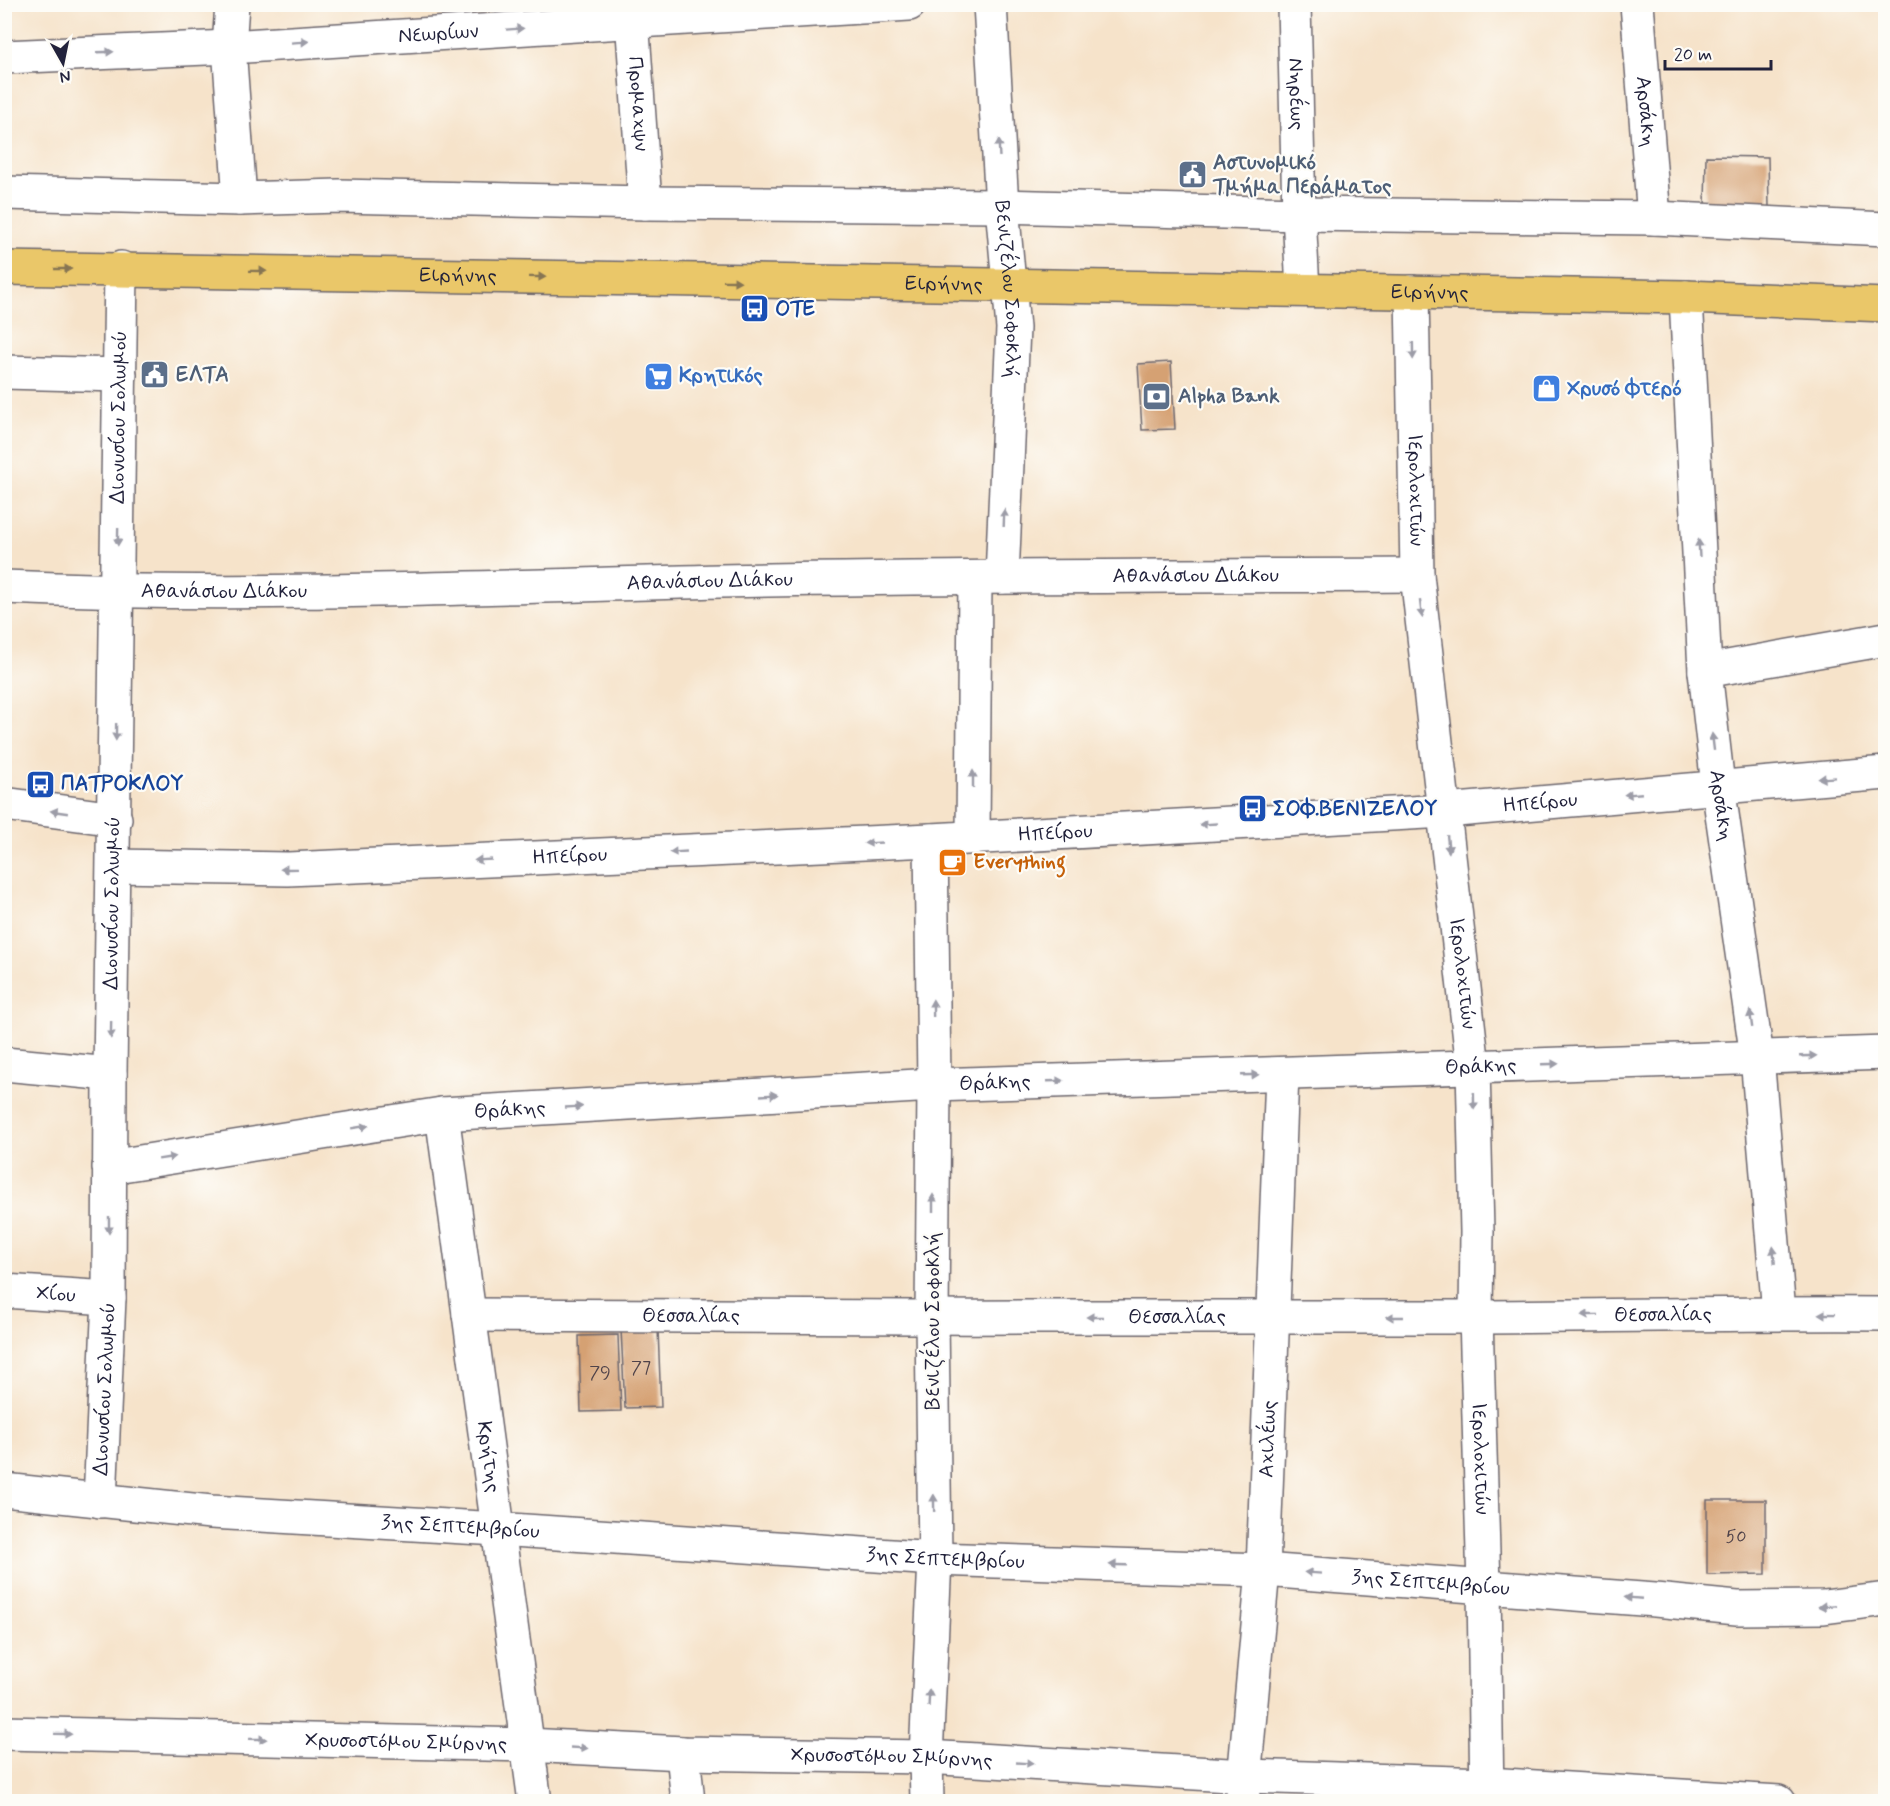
<svg xmlns="http://www.w3.org/2000/svg" width="1890" height="1806" font-family="Mynerve,sans-serif">
<rect width="100%" height="100%" fill="#fdfcf7"/>
<filter id="ink" filterUnits="userSpaceOnUse"><feTurbulence type="fractalNoise" baseFrequency=".0167" numOctaves="2"/><feDisplacementMap in="SourceGraphic" scale="12" xChannelSelector="R" yChannelSelector="G"/><feConvolveMatrix kernelMatrix="1 2 1 2 8 2 1 2 1" color-interpolation-filters="sRGB"/></filter>
<filter id="wash" filterUnits="userSpaceOnUse"><feTurbulence type="fractalNoise" baseFrequency=".008" numOctaves="4" result="noise"/><feDisplacementMap in="SourceGraphic" scale="24" xChannelSelector="R" yChannelSelector="G"/><feGaussianBlur stdDeviation="1.35" result="paint"/><feColorMatrix in="noise" values="0 0 0 0 0 0 0 0 0 0 0 0 0 0 0 0 0 1.4 0 .05"/><feComposite in="paint" operator="in"/></filter>
<g filter="url(#wash)">
<rect width="100%" height="100%" fill="#f6e3ca"/>
<g id="blocks">
<!-- building -->
<path fill="#d5a173" d="M1706 156 1768 157 1769 207 1705 206Z
M1171 362 1175 429 1142 430 1138 364Z
M658 1329 661 1407 625 1408 621 1330Z
M618 1335 621 1411 581 1412 579 1336Z
M1707 1500H1766V1574L1707 1575Z"/>
</g>
</g>
<g filter="url(#ink)">
<use href="#blocks" fill-opacity="0" stroke="#6c666d" stroke-width="1.5"/>
<g fill="none" stroke-linecap="round" stroke-linejoin="round">
<defs>
<g id="minor">
<path d="M232 4 229 47 240 199"/>
<path id="s1" d="M631 4 645 203"/>
<path id="s2" d="M990 4 1002 206 1013 328 1002 577"/>
<path id="s3" d="M1294 4 1299 214 1303 290"/>
<path id="s4" d="M1637 4 1654 218"/>
<path id="s5" d="M4 57 229 47 909 4"/>
<path d="M4 193 240 199 339 196 645 203 1002 206 1299 214 1654 218 1886 229"/>
<path id="s6" d="M1412 292 1417 575 1473 1067 1477 1232 1476 1317 1484 1586 1487 1802"/>
<path id="s7" d="M1686 297 1705 671 1718 786 1757 1057 1779 1313"/>
<path d="M4 372 120 375"/>
<path id="s8" d="M4 587C244 598 482 587 721 581 953 576 1185 576 1417 575"/>
<path d="M1705 671 1886 639"/>
<path d="M4 804 115 819"/>
<path d="M973 837 975 578"/>
<path id="s9" d="M114 866 288 869 931 840 1445 811 1886 773"/>
<path d="M4 1064 110 1074"/>
<path id="s10" d="M442 1114 535 1802"/>
<path id="s11" d="M109 1167 442 1114 934 1085 1886 1053"/>
<path id="s12" d="M4 1291 109 1298"/>
<path id="s13" d="M469 1315C804 1317 1138 1318 1473 1317 1610 1316 1748 1313 1886 1314"/>
<path id="s14" d="M4 1490 211 1512 498 1529 935 1559 1263 1570 1655 1600 1737 1608 1824 1607 1886 1599"/>
<path id="s15" d="M100 1501 109 1298 110 1074 121 268"/>
<path id="s16" d="M4 1733 527 1745 683 1753 926 1757 1246 1776 1487 1784 1779 1802"/>
<path d="M683 1753 688 1802"/>
<path d="M927 1802 926 1757 935 1559 932 1318 934 1085 931 840"/>
<path id="s17" d="M1242 1802 1263 1570 1282 1074"/>
</g>
<g id="major">
<path id="s18" d="M4 268 1686 297 1886 305"/>
</g>
</defs>
<!-- minor casing -->
<use href="#minor" stroke="#6c666d" stroke-width="36"/>
<!-- major casing -->
<use href="#major" stroke="#6c666d" stroke-width="36"/>
<!-- minor -->
<use href="#minor" stroke="#fff" stroke-width="33"/>
<!-- major -->
<use href="#major" stroke="#eac769" stroke-width="33"/>
</g>
<!-- one-way arrows -->
<defs><path id="oneway-solid" d="M-6-.8H1V-3.2L6.5 0L1 3.2V.8H-6Z" transform="scale(1.5)"/></defs>
<g fill="#9c9ca7">
<use href="#oneway-solid" transform="translate(515 29) rotate(-4)"/>
<use href="#oneway-solid" transform="translate(300 42) rotate(-4)"/>
<use href="#oneway-solid" transform="translate(105 52) rotate(-2)"/>
<use href="#oneway-solid" transform="translate(999 148) rotate(-93)"/>
<use href="#oneway-solid" transform="translate(1413 351) rotate(89)"/>
<use href="#oneway-solid" transform="translate(1004 518) rotate(-88)"/>
<use href="#oneway-solid" transform="translate(118 537) rotate(91)"/>
<use href="#oneway-solid" transform="translate(1699 548) rotate(-93)"/>
<use href="#oneway-solid" transform="translate(1421 609) rotate(83)"/>
<use href="#oneway-solid" transform="translate(116 732) rotate(91)"/>
<use href="#oneway-solid" transform="translate(1713 742) rotate(-97)"/>
<use href="#oneway-solid" transform="translate(1827 778) rotate(176)"/>
<use href="#oneway-solid" transform="translate(973 779) rotate(-90)"/>
<use href="#oneway-solid" transform="translate(1633 794) rotate(175)"/>
<use href="#oneway-solid" transform="translate(59 812) rotate(-172)"/>
<use href="#oneway-solid" transform="translate(1208 824) rotate(177)"/>
<use href="#oneway-solid" transform="translate(873 843) rotate(177)"/>
<use href="#oneway-solid" transform="translate(1448 844) rotate(84)"/>
<use href="#oneway-solid" transform="translate(678 852) rotate(177)"/>
<use href="#oneway-solid" transform="translate(483 860) rotate(177)"/>
<use href="#oneway-solid" transform="translate(289 869) rotate(179)"/>
<use href="#oneway-solid" transform="translate(933 1008) rotate(-91)"/>
<use href="#oneway-solid" transform="translate(1751 1019) rotate(-98)"/>
<use href="#oneway-solid" transform="translate(111 1030) rotate(91)"/>
<use href="#oneway-solid" transform="translate(1808 1056) rotate(-2)"/>
<use href="#oneway-solid" transform="translate(1550 1064) rotate(-2)"/>
<use href="#oneway-solid" transform="translate(1250 1075) rotate(-2)"/>
<use href="#oneway-solid" transform="translate(1055 1081) rotate(-2)"/>
<use href="#oneway-solid" transform="translate(769 1095) rotate(-3)"/>
<use href="#oneway-solid" transform="translate(1474 1101) rotate(89)"/>
<use href="#oneway-solid" transform="translate(574 1107) rotate(-3)"/>
<use href="#oneway-solid" transform="translate(360 1127) rotate(-9)"/>
<use href="#oneway-solid" transform="translate(167 1158) rotate(-9)"/>
<use href="#oneway-solid" transform="translate(933 1203) rotate(-90)"/>
<use href="#oneway-solid" transform="translate(109 1225) rotate(90)"/>
<use href="#oneway-solid" transform="translate(1774 1255) rotate(-95)"/>
<use href="#oneway-solid" transform="translate(1827 1314) rotate(-179)"/>
<use href="#oneway-solid" transform="translate(1590 1315) rotate(179)"/>
<use href="#oneway-solid" transform="translate(1095 1317) rotate(180)"/>
<use href="#oneway-solid" transform="translate(1395 1317) rotate(180)"/>
<use href="#oneway-solid" transform="translate(934 1503) rotate(-91)"/>
<use href="#oneway-solid" transform="translate(1118 1565) rotate(-178)"/>
<use href="#oneway-solid" transform="translate(1313 1573) rotate(-176)"/>
<use href="#oneway-solid" transform="translate(1633 1598) rotate(-175)"/>
<use href="#oneway-solid" transform="translate(1827 1606) rotate(175)"/>
<use href="#oneway-solid" transform="translate(929 1698) rotate(-87)"/>
<use href="#oneway-solid" transform="translate(63 1734) rotate(1)"/>
<use href="#oneway-solid" transform="translate(258 1739) rotate(1)"/>
<use href="#oneway-solid" transform="translate(579 1748) rotate(3)"/>
<use href="#oneway-solid" transform="translate(1025 1763) rotate(3)"/>
</g>
<g fill="#867452">
<use href="#oneway-solid" transform="translate(63 269)"/>
<use href="#oneway-solid" transform="translate(258 271) rotate(1)"/>
<use href="#oneway-solid" transform="translate(537 277) rotate(1)"/>
<use href="#oneway-solid" transform="translate(732 281) rotate(1)"/>
</g>
</g>
<!-- icons -->
<defs>
<symbol id="civic-square" viewBox="-11 -11 22 22"><rect x="-9" y="-9" width="18" height="18" rx="4" fill="#5c6f8a" stroke="#fdfcf7"/><path d="M-.6-6.5H3V-4.5H.6V-3L4-1V1h2V6H-6V1h2V-1L-.6-3ZM-1.2 2.5V6h2.4V2.5Z" fill="#fff"/></symbol>
<symbol id="bus-square" viewBox="-11 -11 22 22"><rect x="-9" y="-9" width="18" height="18" rx="4" fill="#1a4fb4" stroke="#fdfcf7"/><path d="M-5-6H5V4H4V6H2V4H-2V6H-4V4H-5ZM-3.5-4V0h7V-4ZM-3.5 1.2v1.5H-2V1.2ZM2 1.2v1.5H3.5V1.2Z" fill="#fff"/></symbol>
<symbol id="supermarket-square" viewBox="-11 -11 22 22"><rect x="-9" y="-9" width="18" height="18" rx="4" fill="#3f7fe0" stroke="#fdfcf7"/><path d="M-6-5.5h2.5l.6 2H6L4.5 2H-2.5L-4.4-4H-6ZM-1.5 3.2a1.3 1.3 0 1 0 .1 0ZM3 3.2a1.3 1.3 0 1 0 .1 0Z" fill="#fff"/></symbol>
<symbol id="shop-square" viewBox="-11 -11 22 22"><rect x="-9" y="-9" width="18" height="18" rx="4" fill="#3f7fe0" stroke="#fdfcf7"/><path d="M-5-2.5h2.3a2.7 3.5 0 0 1 5.4 0H5L5.5 6h-11ZM-1.5-2.5h3a1.5 2.3 0 0 0-3 0Z" fill="#fff"/></symbol>
<symbol id="bank-square" viewBox="-11 -11 22 22"><rect x="-9" y="-9" width="18" height="18" rx="4" fill="#5c6f8a" stroke="#fdfcf7"/><path d="M-6-4H6V4H-6ZM0-2.3a2.3 2.3 0 1 0 0 4.6a2.3 2.3 0 1 0 0-4.6Z" fill="#fff"/></symbol>
<symbol id="cafe-square" viewBox="-11 -11 22 22"><rect x="-9" y="-9" width="18" height="18" rx="4" fill="#e8710a" stroke="#fdfcf7"/><path d="M-5.5-4.5H6V0H3Q3 3.5 0 3.5H-2.5Q-5.5 3.5-5.5 0ZM3-3.2v2h1.7v-2ZM-6 4.5H4V6H-6Z" fill="#fff"/></symbol>
</defs>
<g fill-rule="evenodd">
<use href="#civic-square" x="1176" y="158" width="33" height="33"/>
<use href="#bus-square" x="738" y="292" width="33" height="33"/>
<use href="#civic-square" x="138" y="358" width="33" height="33"/>
<use href="#supermarket-square" x="642" y="360" width="33" height="33"/>
<use href="#shop-square" x="1530" y="372" width="33" height="33"/>
<use href="#bank-square" x="1140" y="380" width="33" height="33"/>
<use href="#bus-square" x="24" y="768" width="33" height="33"/>
<use href="#bus-square" x="1236" y="792" width="33" height="33"/>
<use href="#cafe-square" x="936" y="846" width="33" height="33"/>
</g>
<g text-anchor="middle" dominant-baseline="central" stroke-width="4.5" stroke-linejoin="round" paint-order="stroke">
<!-- number labels -->
<g font-size="18" fill="#4f4249">
<text x="641" y="1368">77</text>
<text x="600" y="1373">79</text>
<text x="1736" y="1537">50</text>
</g>
<!-- street labels -->
<g font-size="21" fill="#22223b" stroke="#fdfcf7">
<text stroke="none"><textPath href="#s5" startOffset="435">Νεωρίων</textPath></text>
<text stroke="none"><textPath href="#s3" startOffset="90">Νηρέως</textPath></text>
<text stroke="none"><textPath href="#s1" startOffset="100">Προμαχψν</textPath></text>
<text stroke="none"><textPath href="#s4" startOffset="108">Αρσάκη</textPath></text>
<text stroke="none"><textPath href="#s18" startOffset="454">Ειρήνης</textPath></text>
<text stroke="none"><textPath href="#s18" startOffset="940">Ειρήνης</textPath></text>
<text stroke="none"><textPath href="#s2" startOffset="286">Βενιζέλου Σοφοκλή</textPath></text>
<text stroke="none"><textPath href="#s18" startOffset="1426">Ειρήνης</textPath></text>
<text stroke="none"><textPath href="#s15" startOffset="1084">Διονυσίου Σολωμού</textPath></text>
<text stroke="none"><textPath href="#s6" startOffset="198">Ιερολοχιτών</textPath></text>
<text stroke="none"><textPath href="#s8" startOffset="1192">Αθανάσιου Διάκου</textPath></text>
<text stroke="none"><textPath href="#s8" startOffset="706">Αθανάσιου Διάκου</textPath></text>
<text stroke="none"><textPath href="#s8" startOffset="220">Αθανάσιου Διάκου</textPath></text>
<text stroke="none"><textPath href="#s9" startOffset="1428">Ηπείρου</textPath></text>
<text stroke="none"><textPath href="#s7" startOffset="510">Αρσάκη</textPath></text>
<text stroke="none"><textPath href="#s9" startOffset="942">Ηπείρου</textPath></text>
<text stroke="none"><textPath href="#s9" startOffset="456">Ηπείρου</textPath></text>
<text stroke="none"><textPath href="#s15" startOffset="598">Διονυσίου Σολωμού</textPath></text>
<text stroke="none"><textPath href="#s6" startOffset="684">Ιερολοχιτών</textPath></text>
<text stroke="none"><textPath href="#s11" startOffset="1377">Θράκης</textPath></text>
<text stroke="none"><textPath href="#s11" startOffset="891">Θράκης</textPath></text>
<text stroke="none"><textPath href="#s11" startOffset="405">Θράκης</textPath></text>
<text stroke="none"><textPath href="#s12" startOffset="52">Χίου</textPath></text>
<text stroke="none"><textPath href="#s13" startOffset="1194">Θεσσαλίας</textPath></text>
<text stroke="none"><textPath href="#s13" startOffset="222">Θεσσαλίας</textPath></text>
<text stroke="none"><textPath href="#s13" startOffset="708">Θεσσαλίας</textPath></text>
<text transform="translate(933 1321) rotate(-90)">Βενιζέλου Σοφοκλή</text>
<text stroke="none"><textPath href="#s15" startOffset="112">Διονυσίου Σολωμού</textPath></text>
<text stroke="none"><textPath href="#s17" startOffset="364">Αχιλέως</textPath></text>
<text stroke="none"><textPath href="#s10" startOffset="346">Κρήτης</textPath></text>
<text stroke="none"><textPath href="#s6" startOffset="1170">Ιερολοχιτών</textPath></text>
<text stroke="none"><textPath href="#s14" startOffset="458">3ης Σεπτεμβρίου</textPath></text>
<text stroke="none"><textPath href="#s14" startOffset="944">3ης Σεπτεμβρίου</textPath></text>
<text stroke="none"><textPath href="#s14" startOffset="1430">3ης Σεπτεμβρίου</textPath></text>
<text stroke="none"><textPath href="#s16" startOffset="402">Χρυσοστόμου Σμύρνης</textPath></text>
<text stroke="none"><textPath href="#s16" startOffset="888">Χρυσοστόμου Σμύρνης</textPath></text>
</g>
<!-- service labels -->
<g font-size="21" font-weight="bold" fill="#4e5e75" stroke="#fdfcf7" text-anchor="start">
<text x="1213" y="163">Αστυνομικό<tspan x="1213" dy="24">Τμήμα Περάματος</tspan></text>
<text x="176" y="375">ΕΛΤΑ</text>
<text x="1178" y="396">Alpha Bank</text>
</g>
<!-- transit labels -->
<g font-size="21" font-weight="bold" fill="#164399" stroke="#fdfcf7" text-anchor="start">
<text x="775" y="309">ΟΤΕ</text>
<text x="61" y="784">ΠΑΤΡΟΚΛΟΥ</text>
<text x="1273" y="809">ΣΟΦ.ΒΕΝΙΖΕΛΟΥ</text>
</g>
<!-- shop labels -->
<g font-size="21" font-weight="bold" fill="#366cbe" stroke="#fdfcf7" text-anchor="start">
<text x="679" y="376">Κρητικός</text>
<text x="1567" y="389">Χρυσό Φτερό</text>
</g>
<!-- food labels -->
<g font-size="21" font-weight="bold" fill="#c56008" stroke="#fdfcf7" text-anchor="start">
<text x="973" y="862">Everything</text>
</g>
</g>
<!-- margin -->
<rect width="1890" height="1806" fill="none" stroke="#fdfcf7" stroke-width="24"/>
<!-- north arrow -->
<g transform="translate(63 63) rotate(171)" stroke="#fdfcf7" stroke-width="4.5" paint-order="stroke">
<path d="M0-4.5L10 22L0 15L-10 22Z" fill="#22223b"/>
<text y="-9" font-size="16" font-weight="bold" text-anchor="middle" fill="#22223b">N</text>
</g>
<!-- scale -->
<path d="M1665 60v9h106v-9" fill="none" stroke="#22223b" stroke-width="3"/>
<text x="1674" y="60" font-size="18" fill="#22223b" stroke="#fdfcf7" stroke-width="4.5" paint-order="stroke">20 m</text>
</svg>
